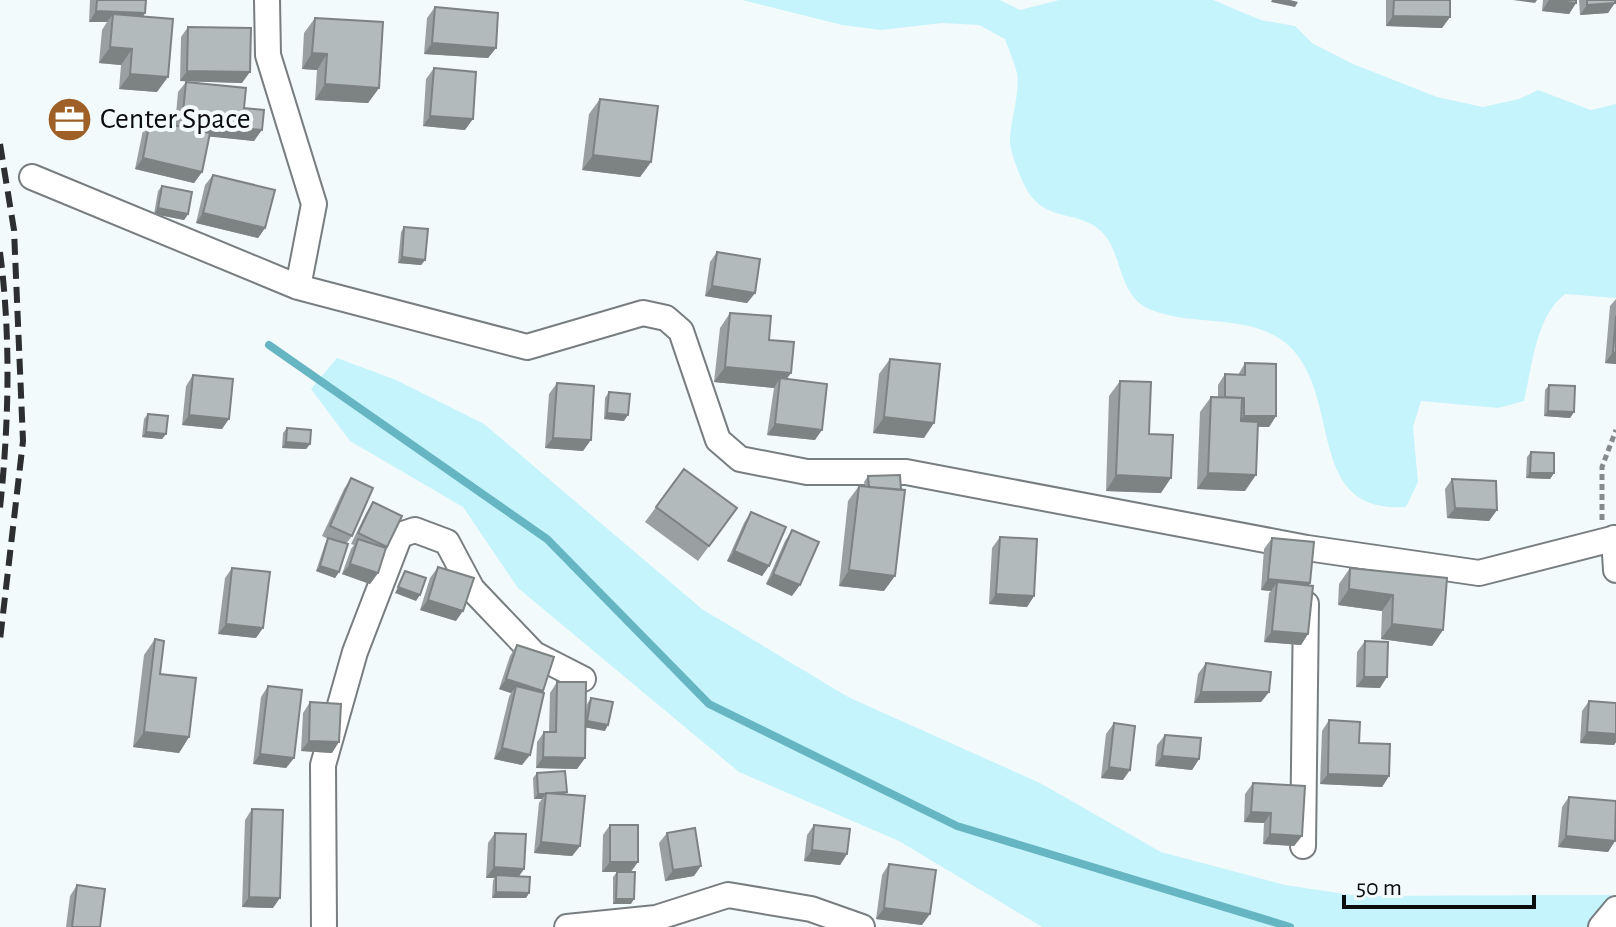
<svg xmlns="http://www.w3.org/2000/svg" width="1616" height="927" font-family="'Alegreya Sans',sans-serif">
<rect width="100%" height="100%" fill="#f3fafb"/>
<!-- green -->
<path fill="#c6f4fc" d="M742 0H1000L1020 10 1059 0H1213L1261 20 1295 26 1312 43 1353 64 1437 97 1483 107 1519 99 1538 90 1591 110 1616 104V298L1565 294C1536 316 1532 366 1524 401L1498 408 1421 401 1413 427 1418 482 1406 507C1303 514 1344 396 1288 345 1251 312 1193 328 1149 309 1118 295 1123 255 1103 233 1080 209 1045 223 1027 190 1021 179 1009 151 1010 139 1011 118 1020 94 1017 73 1014 62 1009 50 1005 39L979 25 942 23 881 30 842 25Z
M337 358 396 380 484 424 702 609 848 697 1040 783 1161 852 1285 885 1358 896 1612 895 1592 927H1042L899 841 739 772 518 588 463 507 350 441 311 389Z"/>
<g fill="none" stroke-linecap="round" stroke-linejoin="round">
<!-- stream -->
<path stroke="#66b5c3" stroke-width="8" d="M269 345 547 539 709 704 957 826 1290 927"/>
<defs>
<path id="street" d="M267 0 268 55 314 204 298 287 527 347 643 313 666 318 681 331 718 440 740 459 807 472H906L1307 548 1479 573 1616 538
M32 177 298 287
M1614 538 1616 570
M1303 846 1306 604
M324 927 323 765 355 652 400 535 415 530 447 542 472 589 534 654 583 679
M567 927 656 918 728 895 811 909 862 927
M1601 927 1616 909"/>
</defs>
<!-- street casing -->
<use href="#street" stroke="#787e80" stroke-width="28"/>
<!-- path -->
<path stroke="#868b8c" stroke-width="5" stroke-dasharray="6 4" stroke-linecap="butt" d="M1602 520V467L1616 430"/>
<!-- street -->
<use href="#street" stroke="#fff" stroke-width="24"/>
<!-- rail -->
<path stroke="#2c2e2f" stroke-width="6" stroke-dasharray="16 8" stroke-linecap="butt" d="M0 144 14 230 23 441 0 640
M0 252C11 337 9 422 0 508"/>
</g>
<!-- wall -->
<path fill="#9aa0a1" d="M90 0H146L145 13 143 17 157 92 119 89 121 65 99 63 102 30 107 22H89Z
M1386 0H1450V17L1442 28 1386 26Z
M1543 0H1576V3L1569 14 1542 11Z
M1579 0H1615L1608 13 1580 15Z
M435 7 496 48 488 58 424 54 427 18Z
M315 18 379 88 368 103 315 100 317 70 302 69 304 33Z
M188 27 242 83 180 81 181 37Z
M434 68 465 130 423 126 426 79Z
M186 82 244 108 254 141 209 136 202 172 194 183 135 169 143 130 150 120 175 125 178 92Z
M600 99 651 162 640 177 582 170 589 114Z
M213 175 265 228 258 238 196 223 205 185Z
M162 186 188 214 184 220 154 214 158 191Z
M404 227 425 260 421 265 398 263 401 232Z
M717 252 755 293 747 303 705 296 710 262Z
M1616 299V364L1605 363 1610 306Z
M730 313 769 340 791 373 786 379 815 440 767 435 774 388 714 382 720 328Z
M890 359 924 438 873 433 879 374Z
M1245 363 1276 416 1269 427H1258L1245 491 1197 489 1200 412 1211 397H1218V385L1225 374 1238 375Z
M193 375 222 429 182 425 186 386Z
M1120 381 1161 493 1106 491 1109 396Z
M557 383 583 451 545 448 549 394Z
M1549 385 1574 412 1570 418 1544 416 1545 390Z
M609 392 624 421 604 419 605 398Z
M148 414 166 434 162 439 142 437 144 419Z
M287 428 310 444 306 449 282 448 283 433Z
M1531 452 1554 473 1550 479 1526 478 1527 457Z
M684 469 737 508 698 561 645 522Z
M868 476 884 591 839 586 848 501 859 486H865L864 482Z
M351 478 352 536 346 544 339 572 335 578 316 571 325 544 328 539 322 536 344 489Z
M1452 479 1497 510 1489 521 1447 518 1445 489Z
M373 502 402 516 386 548 378 573 370 584 342 574 351 549 354 545 351 544 366 513Z
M751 512 769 566 762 576 727 561 744 523Z
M792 530V596L766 584 785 541Z
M1000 537 1034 596 1027 607 989 604 992 548Z
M1272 538 1310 583 1308 585V634L1301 645 1264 642 1269 593 1271 591 1261 590 1264 549Z
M438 567 456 621 420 610 430 578Z
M232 568 256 638 218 634 225 578Z
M1350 568 1447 578 1443 630 1432 646 1381 639 1382 611 1338 605 1339 584Z
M155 639 160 674 189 737 179 753 133 747 144 655Z
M1365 641 1380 688 1356 687 1357 652Z
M517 645 543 692 522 765 494 759 509 697 511 693 499 689 510 656Z
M1206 663 1269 692 1261 702 1194 703 1198 674Z
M557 682 586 710 587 704 591 698 605 731 585 727V758L577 769 536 768 537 742 544 732H549L550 693Z
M268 686 294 758 286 768 253 764 261 697Z
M1589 701 1616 703V742L1614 745 1580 743 1582 711Z
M310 702 332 753 301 751 303 713Z
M1329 720 1359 743 1389 776 1382 787 1320 784 1322 731Z
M1114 723 1123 780 1101 778 1106 734Z
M1165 735 1199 759 1192 770 1155 766 1157 745Z
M537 773 567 792 565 794 580 846 572 856 534 853 539 803 542 799H534L533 778Z
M1253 783 1302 836 1294 846 1263 844 1264 823 1244 822 1245 794Z
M1569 797 1615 841 1608 852 1558 847 1562 807Z
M252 809 273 908 242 907 245 820Z
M610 825 638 862 631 872V904H613V877L617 872H602L603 835Z
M814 825 847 854 840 865 804 861 807 835Z
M495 833 524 869 519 876 529 893 526 898H492L493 881 494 878H486L488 843Z
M667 833 694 876 665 881 659 843Z
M889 864 922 925 876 919 882 875Z
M77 885 100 927H66L70 896Z"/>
<!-- shaded-wall -->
<path fill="#7d8283" d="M1272 0H1290L1298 2 1295 7 1271 2Z
M1513 0H1537L1535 3Z
M1549 0 1576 3 1569 14 1542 11Z
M1615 3 1608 13 1580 15 1587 5Z
M96 11 145 13 138 24 113 14 107 22H89Z
M1393 16 1450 17 1442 28 1386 26Z
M432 43 496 48 488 58 424 54Z
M110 47 132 49 121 65 99 63Z
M312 53 327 54 317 70 302 69Z
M187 71 250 72 242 83 180 81Z
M130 74 168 77 157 92 119 89Z
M325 84 379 88 368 103 315 100Z
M430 116 473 119 465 130 423 126Z
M182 122 262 130 254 141 174 133Z
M593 155 651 162 640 177 582 170Z
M143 158 202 172 194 183 135 169Z
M158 208 188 214 184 220 154 214Z
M203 213 265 228 258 238 196 223Z
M402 257 425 260 421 265 398 263Z
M712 286 755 293 747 303 705 296Z
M1613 352 1616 353V364L1605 363Z
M725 367 791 373 780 388V378L774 388 714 382Z
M1548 411 1574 412 1570 418 1544 416Z
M607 413 628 415 624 421 604 419Z
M189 415 229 419 222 429 182 425Z
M1244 416H1276L1269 427 1236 426Z
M884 417 934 423 924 438 873 433Z
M775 424 822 430 815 440 767 435Z
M146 432 166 434 162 439 142 437Z
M553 438 591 440 583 451 545 448Z
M286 442 310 444 306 449 282 448Z
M1208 473 1256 475 1245 491 1197 489Z
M1530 473H1554L1550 479 1526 478Z
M1116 475 1171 478 1161 493 1106 491Z
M1455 508 1497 510 1489 521 1447 518Z
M734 551 769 566 762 576 727 561Z
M350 564 378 573 370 584 342 574Z
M320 566 339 572 335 578 316 571Z
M849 570 895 576 884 591 839 586Z
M773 574 800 585 792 596 766 584Z
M1268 579 1310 583 1303 594 1277 582 1271 591 1261 590Z
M398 587 420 595 416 601 395 593Z
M1349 589 1393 595 1382 611 1338 605Z
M996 594 1034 596 1027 607 989 604Z
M428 600 463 611 456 621 420 610Z
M226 624 263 628 256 638 218 634Z
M1392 624 1443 630 1432 646 1381 639Z
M1272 631 1308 634 1301 645 1264 642Z
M1364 677H1387L1380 688 1356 687Z
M506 679 543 691 536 701 516 686 511 693 499 689Z
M1201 692H1269L1261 702 1194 703Z
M587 721 608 725 605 731 583 727Z
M144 732 189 737 179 753 133 747Z
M1587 732 1616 734V742L1614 745 1580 743Z
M309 741 339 742 332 753 301 751Z
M502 748 530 755 522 765 494 759Z
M260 754 294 758 286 768 253 764Z
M1162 756 1199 759 1192 770 1155 766Z
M543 757 585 758 577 769 536 768Z
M1109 767 1130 770 1123 780 1101 778Z
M1328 774 1389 776 1382 787 1320 784Z
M546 793 542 799H534L538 794Z
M1251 812 1271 813 1264 823 1244 822Z
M1270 834 1302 836 1294 846 1263 844Z
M1566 836 1615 841 1608 852 1558 847Z
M541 842 580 846 572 856 534 853Z
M812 850 847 854 840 865 804 861Z
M610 862H638L630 872H602Z
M701 866 694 876 665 881 673 870Z
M494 867 524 869 517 879 496 875 494 878H486Z
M496 892 529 893 526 898H492Z
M249 897 280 898 273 908 242 907Z
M616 899H634L631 904H613Z
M884 908 930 914 922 925 876 919Z"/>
<!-- building -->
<path fill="#b3babb" stroke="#7d8283" stroke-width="2" d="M97 0H146L145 13 96 11Z
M1394 0H1450V17L1393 16Z
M1549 0H1576V3Z
M1587 0H1615V3L1587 5Z
M435 7 498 13 496 48 432 43Z
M113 14 173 19 168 77 130 74 132 49 110 47Z
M315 18 383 22 379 88 325 84 327 54 312 53Z
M188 27 251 28 250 72 187 71Z
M434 68 476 72 473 119 430 116Z
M186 82 246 88 244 108 264 110 262 130 182 122Z
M600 99 658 106 651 162 593 155Z
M150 120 210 133 202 172 143 158Z
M213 175 275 190 265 228 203 213Z
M162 186 192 192 188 214 158 208Z
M404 227 428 229 425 260 402 257Z
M717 252 760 259 755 293 712 286Z
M730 313 771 316 769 340 794 342 791 373 725 367Z
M1616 316V353L1613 352Z
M890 359 940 364 934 423 884 417Z
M1245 363 1276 364V416H1244V398L1225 397V374L1245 375Z
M193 375 233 379 229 419 189 415Z
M780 378 827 384 822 430 775 424Z
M1120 381 1151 382 1149 434 1173 435 1171 478 1116 475Z
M557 383 594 386 591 440 553 438Z
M1549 385 1575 386 1574 412 1548 411Z
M609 392 630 394 628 415 607 413Z
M1211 397 1242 398 1241 421 1258 422 1256 475 1208 473Z
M148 414 168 416 166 434 146 432Z
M287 428 311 430 310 444 286 442Z
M1531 452 1554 453V473H1530Z
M684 469 737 508 709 546 656 507Z
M900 475 901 490 869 487 868 476Z
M351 478 373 488 352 536 330 526Z
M1452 479 1496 481 1497 510 1455 508Z
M859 486 905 490 895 576 849 570Z
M373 502 402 516 387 547 358 533Z
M751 512 786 527 769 566 734 551Z
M792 530 819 542 800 585 773 574Z
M1000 537 1037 539 1034 596 996 594Z
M328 538 348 544 339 572 320 566Z
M1272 538 1314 542 1310 583 1268 579Z
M358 539 386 548 378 573 350 564Z
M438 567 474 578 463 611 428 600Z
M232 568 270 572 263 628 226 624Z
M1350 568 1447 578 1443 630 1392 624 1393 595 1349 589Z
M405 571 426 578 420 595 398 587Z
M1277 582 1313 586 1308 634 1272 631Z
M155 639 164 641 160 674 196 678 189 737 144 732Z
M1365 641 1388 642 1387 677H1364Z
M517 645 554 657 543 691 506 679Z
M1206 663 1271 672 1269 692H1201Z
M557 682H586L585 758 543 757 544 732H556Z
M268 686 302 690 294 758 260 754Z
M516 686 544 693 530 755 502 748Z
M591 698 613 702 608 725 587 721Z
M1589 701 1616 703V734L1587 732Z
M310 702 341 704 339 742 309 741Z
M1329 720 1360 722 1359 743 1390 744 1389 776 1328 774Z
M1114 723 1135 726 1130 770 1109 767Z
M1165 735 1201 738 1199 759 1162 756Z
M565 771 567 792 538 794 537 773Z
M1253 783 1305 786 1302 836 1270 834 1271 813 1251 812Z
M546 793 585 796 580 846 541 842Z
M1569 797 1616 801 1615 841 1566 836Z
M252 809 283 810 280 898 249 897Z
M610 825H638V862H610Z
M814 825 850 829 847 854 812 850Z
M695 828 701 866 673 870 667 833Z
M495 833 526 834 524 869 494 867Z
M889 864 936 870 930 914 884 908Z
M617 872H635L634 899H616Z
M496 875 530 877 529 893 496 892Z
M77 885 105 889 100 927H72Z"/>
<!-- icons -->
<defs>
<symbol id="office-disc" viewBox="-11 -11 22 22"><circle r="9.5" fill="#9e6026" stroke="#f3fafb"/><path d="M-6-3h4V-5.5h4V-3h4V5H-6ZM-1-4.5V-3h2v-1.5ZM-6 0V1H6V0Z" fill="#fff"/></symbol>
</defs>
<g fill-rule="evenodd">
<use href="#office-disc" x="44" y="94" width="51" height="51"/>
</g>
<g text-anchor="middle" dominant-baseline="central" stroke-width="8" stroke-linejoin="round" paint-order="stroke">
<!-- poi labels -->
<g font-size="30" fill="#0a0c0d" stroke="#f3fafb" text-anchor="start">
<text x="100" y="119">Center Space</text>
</g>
</g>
<!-- scale -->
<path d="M1344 895v12h190v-12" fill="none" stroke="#0a0c0d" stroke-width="4"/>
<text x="1356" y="895" font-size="24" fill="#0a0c0d" stroke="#f3fafb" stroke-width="6" paint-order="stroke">50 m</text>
</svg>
